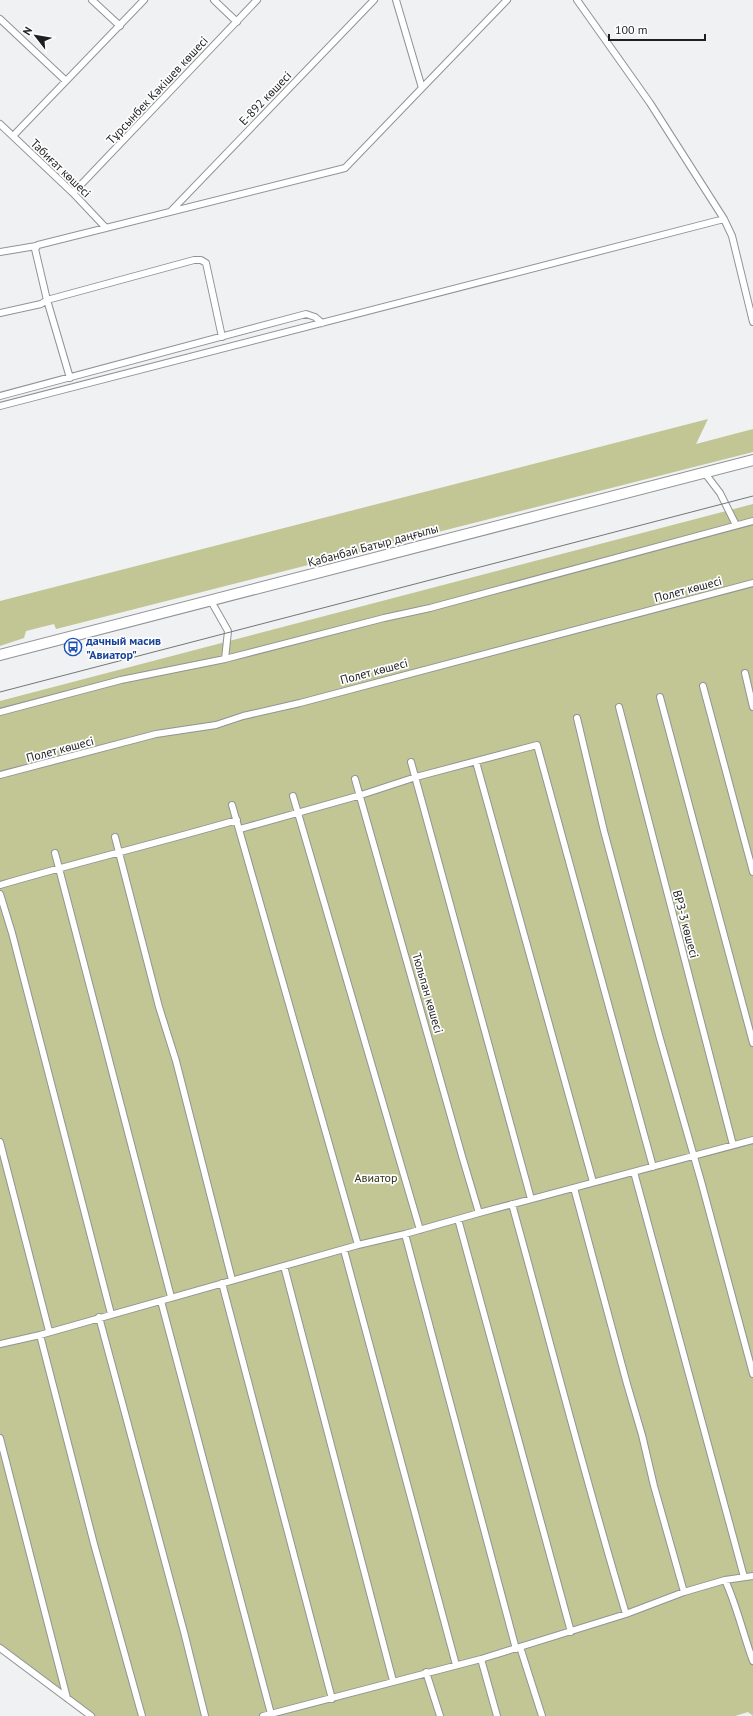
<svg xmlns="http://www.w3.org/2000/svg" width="753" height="1716" font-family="'PT Sans',sans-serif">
<rect width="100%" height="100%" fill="#eff1f3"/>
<!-- green -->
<path fill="#c2c594" d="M708 419 696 444 753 429V452L56 629 54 624 26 631 24 638 0 646V601Z
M753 504V1716L748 1712 735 1716H90L0 1652V701Z"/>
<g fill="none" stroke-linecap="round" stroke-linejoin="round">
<defs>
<path id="street" d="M92 0 120 26
M214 0 237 22
M577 0 650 103 724 219
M0 19 66 81
M422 88 507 0
M0 124 73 193 106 228
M13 136 144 0
M73 193 257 0
M171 211 374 0
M0 252 36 246
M0 313 41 304 47 300 35 249 38 245 345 168 422 88 396 0
M70 378 47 300 194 260H201L206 263 222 337
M0 396 306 314 315 317 322 323
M0 406 724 219 732 236 753 322
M704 472 720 493 736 525
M211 601 228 631 225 659
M745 673 753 707
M703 686 753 872
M660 697 753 1043
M619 707 733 1145
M0 712 121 680 225 659 384 618 430 608 753 521
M577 718 604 831 659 1035 701 1181 753 1374
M411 762 531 1199
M476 762 593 1182
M0 775 156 734 216 725 243 716 300 703 753 583
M355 779 462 1156 479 1213
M293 796 420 1230
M232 805 358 1245
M240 829 361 795 416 777 537 745 653 1167
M115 837 159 1007 176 1061 232 1280
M55 853 171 1297
M0 885C79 862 158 843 237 820
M0 894 12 933 111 1314
M0 1142 49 1331
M634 1172 744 1577
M574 1188 627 1384 642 1435 654 1486 684 1592
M512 1204C550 1341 585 1478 626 1614
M458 1219 571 1632
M405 1234 516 1649
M344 1250 456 1665
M284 1266 393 1681
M222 1283 332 1699
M161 1301 271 1714
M99 1317 184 1632 205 1716
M40 1335 94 1544 142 1716
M0 1344 40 1335 358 1245 405 1234 479 1213 753 1140
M0 1438 67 1698
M725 1580C737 1606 743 1634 753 1661
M520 1647 542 1716
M0 1648 91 1716
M481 1659 497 1716
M426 1672 440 1716
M263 1716 481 1659 626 1614 684 1592 725 1580 753 1576"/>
<path id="primary" d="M0 655 753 460"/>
</defs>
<!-- street casing -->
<use href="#street" stroke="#919496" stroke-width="8"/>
<!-- primary casing -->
<use href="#primary" stroke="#919496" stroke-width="12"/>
<!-- street -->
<use href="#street" stroke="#fff" stroke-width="6"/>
<!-- primary -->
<use href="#primary" stroke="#fff" stroke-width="10"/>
<!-- tram -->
<path stroke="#757677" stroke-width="1" d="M0 692 753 496"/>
</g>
<!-- icons -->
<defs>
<symbol id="bus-ring" viewBox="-11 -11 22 22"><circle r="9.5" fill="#fefeff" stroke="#1a4fb4" stroke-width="1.5"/><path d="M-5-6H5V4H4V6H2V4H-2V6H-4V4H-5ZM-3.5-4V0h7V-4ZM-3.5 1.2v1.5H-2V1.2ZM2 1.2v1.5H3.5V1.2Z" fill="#1a4fb4"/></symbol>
</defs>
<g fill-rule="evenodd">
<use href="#bus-ring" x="63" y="637" width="20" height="20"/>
</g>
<g text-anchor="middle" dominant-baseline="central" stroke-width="3.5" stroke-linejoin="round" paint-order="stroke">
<!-- street labels -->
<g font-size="12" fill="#1e1f1f" stroke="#fefeff">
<text transform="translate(157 90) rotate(-47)">Тұрсынбек Кәкішев көшесі</text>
<text transform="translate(265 98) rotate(-46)">Е-892 көшесі</text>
<text transform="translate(61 168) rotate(44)">Табиғат көшесі</text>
<text transform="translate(373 545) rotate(-15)">Қабанбай Батыр даңғылы</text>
<text transform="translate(688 589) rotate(-15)">Полет көшесі</text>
<text transform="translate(374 671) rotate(-15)">Полет көшесі</text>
<text transform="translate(60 749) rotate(-15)">Полет көшесі</text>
<text transform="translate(686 924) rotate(75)">ВРЗ-3 көшесі</text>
<text transform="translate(428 993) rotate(74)">Тюльпан көшесі</text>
</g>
<!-- transit labels -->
<g font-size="12" font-weight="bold" fill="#164399" stroke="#fefeff" text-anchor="start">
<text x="86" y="640">дачный масив<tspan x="86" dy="14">"Авиатор"</tspan></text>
</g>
<!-- park labels -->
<g font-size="12" fill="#2f3111" stroke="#fefeff">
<text x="376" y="1177">Авиатор</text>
</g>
</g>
<!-- north arrow -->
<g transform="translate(36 36) rotate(301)" stroke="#fefeff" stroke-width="3" paint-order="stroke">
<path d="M0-3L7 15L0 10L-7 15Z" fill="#1e1f1f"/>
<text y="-6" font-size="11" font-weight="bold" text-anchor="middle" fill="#1e1f1f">N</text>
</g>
<!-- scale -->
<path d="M609 34v6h96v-6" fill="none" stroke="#1e1f1f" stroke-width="2"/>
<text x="615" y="34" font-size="12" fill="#1e1f1f" stroke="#fefeff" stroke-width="3" paint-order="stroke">100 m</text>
</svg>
